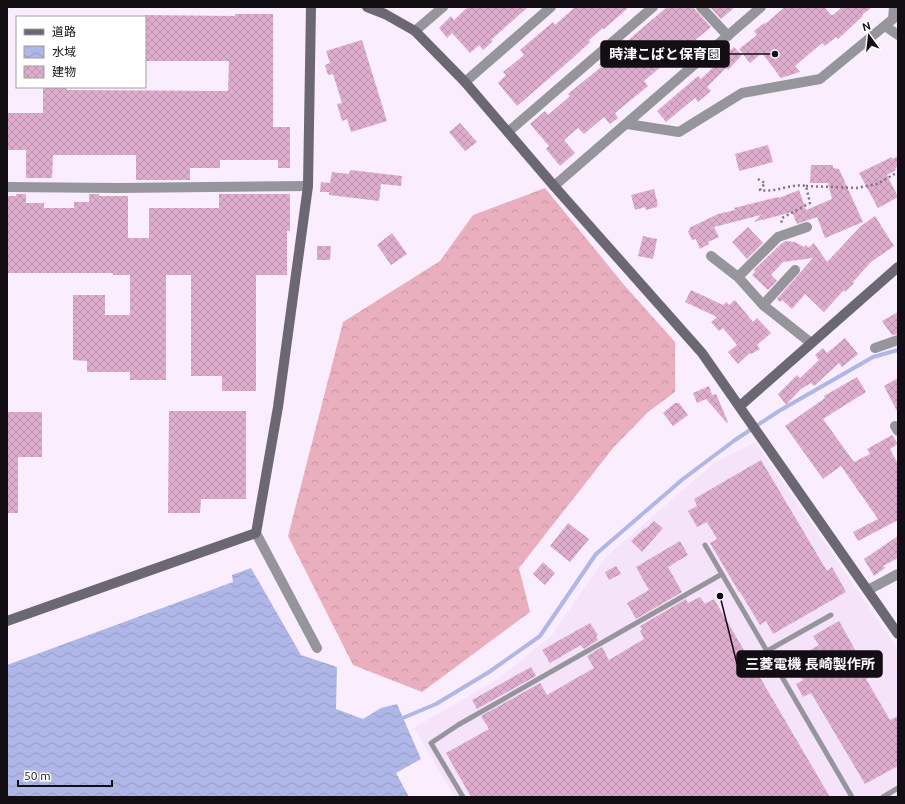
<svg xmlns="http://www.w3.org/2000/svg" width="905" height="804" font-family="Ubuntu,'Noto Sans JP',sans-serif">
<defs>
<pattern id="forest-crowns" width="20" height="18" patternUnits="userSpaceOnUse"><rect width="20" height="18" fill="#eaafbf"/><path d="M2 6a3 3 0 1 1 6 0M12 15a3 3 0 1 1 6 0" fill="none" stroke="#c895a3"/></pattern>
<pattern id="water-waves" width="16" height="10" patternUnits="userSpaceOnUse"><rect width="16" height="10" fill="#afb7e8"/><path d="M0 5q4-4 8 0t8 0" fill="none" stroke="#969cc6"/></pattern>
<pattern id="building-cross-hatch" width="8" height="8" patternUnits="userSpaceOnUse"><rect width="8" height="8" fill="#deadcd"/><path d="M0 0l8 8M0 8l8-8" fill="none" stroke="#bd94af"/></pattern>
</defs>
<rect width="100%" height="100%" fill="#faedfd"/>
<!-- built -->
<path fill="#f5e3fa" d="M755 442 898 649V797H455L414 728 499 678 552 635 605 558 715 462Z"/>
<!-- forest -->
<path fill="url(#forest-crowns)" d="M545 188 625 286 675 342V392L648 412 613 448 519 568 530 612 422 692 353 665 288 536 343 322 440 261 473 215Z"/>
<!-- water -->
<path fill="url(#water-waves)" d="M251 568 301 655 337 667 336 709 363 719 381 708 397 704 421 759 396 773 409 797H7V665L233 582 232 575Z"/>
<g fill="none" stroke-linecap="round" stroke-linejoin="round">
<!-- stream -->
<path stroke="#afb7e8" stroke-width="4" d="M398 720 436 704 489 672 540 636 596 554 683 479 735 440 779 411 873 357 898 350"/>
</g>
<!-- building -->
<path fill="url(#building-cross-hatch)" d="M468 7H528L491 40 493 41 483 50 479 45 470 53 452 33 447 38 439 28 451 16 454 20Z
M575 7H629L604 29 603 28 589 40 590 42 574 57 517 106 498 83 506 75 503 72 524 55 520 50 553 22 555 25Z
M667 7H693L711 27 682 51 685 54 673 65 669 60 644 81 648 86 615 113 618 118 610 124 604 117 584 134 578 128 564 140 575 153 560 166 546 149 549 146 530 124 545 111 548 115 563 102 570 96 568 94 601 67 599 65Z
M712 7H735L721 19 711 8Z
M785 7H824L831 15H833L842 7H872L862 15 863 16 838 39 836 37 825 46 822 43 795 66 800 72 781 78 762 53 750 63 739 49 757 35 754 31 764 23 765 24Z
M235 14H273V127H290V168H278V160H220V168H190V180H136V155H53L52 178H26V150H7V113H43V87H67V90L228 91 229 61H145V15L235 16Z
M362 40 387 121 351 132 347 119 342 121 337 104 342 103 333 74 328 75 325 65 330 63 326 51Z
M734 47 742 55 728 70 726 68 707 87 711 91 698 102 695 98 666 122 657 111 698 76 701 79Z
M460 123 477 142 465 151 449 132Z
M768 145 773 162 739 171 735 154Z
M898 156V166L895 168 896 170 887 175 898 197 878 208 859 173 892 157 893 159Z
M811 165H833V168L839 169 863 222 825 238 817 217 797 224 792 212 754 222 761 215 714 227 719 237 708 242 709 244 700 249 696 239 692 240 688 231 690 230 689 228 718 214 735 210 734 208 778 197 779 198 799 190 806 210 832 199 828 183H810Z
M350 170 402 176 401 186 381 184 379 201 329 195V192H320L321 182 330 183 332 172 349 174Z
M654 189 658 205H657V207L646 210 645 207 635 210 631 195Z
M16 194H26V203H44V208H74V202H89V194H99V196H128V238H149V208H219V194H290V231H287V275H256V391H222V376H191V275H166V380H130V372H87V361L73 360V295H105V315H130V275H113V273H7V196H16Z
M875 216 894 246 871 262 853 282 854 283 845 292 844 290 824 312 805 294 792 309 782 300 780 302 777 299 813 258 783 262 771 275 777 281 768 290 752 275 755 272 754 270 782 243 786 241 795 242 804 247 806 245 808 248 814 243 827 262 861 226Z
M748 227 763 243 747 259 732 242Z
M392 233 407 254 391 265 377 245Z
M643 236 657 239 653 259 638 256Z
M317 246H331L330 260H317Z
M691 290 723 305 726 302 729 305 735 300 753 322 757 318 771 333 757 345 760 349 751 354 750 353 738 364 728 352 737 345 723 328 719 331 711 322 717 317 685 302Z
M898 312V334L892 335 882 321Z
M845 338 858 354 842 367 839 363 814 386 811 383 801 389 786 405 778 394 797 375 800 378 819 360 815 355 823 348 827 353Z
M857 377 866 392 823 419 854 462 870 454 867 449 892 435 898 444 890 449 898 464V520L858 541 853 532 878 519 841 466 823 479 785 426 825 398 824 396Z
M898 378V413L884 386Z
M709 386 712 395 716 394 728 422 727 423 706 399 697 403 693 393Z
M675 403H679L688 415 673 426 663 413Z
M169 411H246V499H201L200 513H168Z
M7 412H42V457H18V513H7Z
M761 460 827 571 832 567 846 592 773 634 766 621 760 625 740 592H739L710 543 717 539 707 522 697 527 688 511 697 506 694 499Z
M654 521 663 528 642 552 631 541 645 528 646 529Z
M568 523 589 539 570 562 550 546Z
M898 536V558L883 566 885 568 874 576 864 559Z
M680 541 688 555 668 567 682 592 636 619 627 603 649 590 636 567Z
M543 562 555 573 545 585 533 574Z
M616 566 621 574 609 580 605 572Z
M700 597 705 604 714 599 830 797H471L446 753 489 729 481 716 540 683 547 695 594 668 587 656 602 647 609 660 644 639 640 631 642 630 640 626 686 599 688 603Z
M839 621 870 677 866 679 890 720 898 716V766L865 784 811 693 803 697 796 684 803 680 792 660 819 645 813 636Z
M590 623 598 635 596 636 598 640 584 649 581 645 550 663 542 650Z
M531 667 536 676 477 709 472 700Z"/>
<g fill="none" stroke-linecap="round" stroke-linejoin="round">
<!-- path -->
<path stroke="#7c747e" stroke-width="2.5" stroke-dasharray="2 3" stroke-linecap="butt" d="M758 179 765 183 760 190C776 193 791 183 806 186L810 203 782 218 781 225
M806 186 857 188 877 184 898 172"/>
<!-- lane -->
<path stroke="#97959c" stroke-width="5" d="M705 545 852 797
M767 651 831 615
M463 797 431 743 458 725 722 574
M883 797 898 788"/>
<!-- street -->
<path stroke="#97959c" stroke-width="10" d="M701 7 728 36
M885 26 898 35
M415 31 443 7
M465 82 551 7
M627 124 679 132 742 93 820 79 893 19 894 7
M508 132 653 7
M554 186 761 7
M7 187 119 188 308 186
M711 256 738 277 763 305 811 343
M738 277 778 237 807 227
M763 305 795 270
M875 348 898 340
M895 426 898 431
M256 533 317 648
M868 590 898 574"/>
<!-- secondary -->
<path stroke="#6b6873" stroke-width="10" d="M367 7 385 14 415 31 465 82 554 186 702 353 898 634
M740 406 898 267
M7 621 256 533 278 407 308 186 311 7"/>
</g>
<!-- callouts -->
<path fill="none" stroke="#120e13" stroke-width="1.5" d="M775 54L729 54M720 596L737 664"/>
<g fill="#120e13" stroke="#fff" stroke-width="1.5">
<circle cx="775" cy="54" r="4"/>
<circle cx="720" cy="596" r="4"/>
</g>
<g fill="#120e13" stroke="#120e13" stroke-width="1.5">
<rect x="601" y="41" width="128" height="26" rx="4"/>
<rect x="737" y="651" width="145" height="26" rx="4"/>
</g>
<g font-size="14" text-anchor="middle" font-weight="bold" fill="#fff">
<text x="665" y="59">時津こばと保育園</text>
<text x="810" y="669">三菱電機 長崎製作所</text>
</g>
<!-- border -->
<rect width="905" height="804" fill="none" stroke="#120e13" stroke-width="16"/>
<!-- legend -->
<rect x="16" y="16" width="130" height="72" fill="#ffffff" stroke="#a09fa1"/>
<rect x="24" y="29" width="20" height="6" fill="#6b6873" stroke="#a09fa1"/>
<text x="52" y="36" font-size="12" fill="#120e13">道路</text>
<rect x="24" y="46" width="20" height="12" fill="url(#water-waves)" stroke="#a09fa1"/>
<text x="52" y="56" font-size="12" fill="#120e13">水域</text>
<rect x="24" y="66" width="20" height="12" fill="url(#building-cross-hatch)" stroke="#a09fa1"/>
<text x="52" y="76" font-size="12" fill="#120e13">建物</text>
<!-- north arrow -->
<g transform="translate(869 36) rotate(345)" stroke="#ffffff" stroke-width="3" paint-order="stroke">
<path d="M0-3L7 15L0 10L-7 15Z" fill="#120e13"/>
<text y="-6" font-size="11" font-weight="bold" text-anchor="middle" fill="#120e13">N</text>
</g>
<!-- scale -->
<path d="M18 780v6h94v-6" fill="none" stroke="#120e13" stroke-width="2"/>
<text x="24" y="780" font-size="12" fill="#120e13" stroke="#ffffff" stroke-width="3" paint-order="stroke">50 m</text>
</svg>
